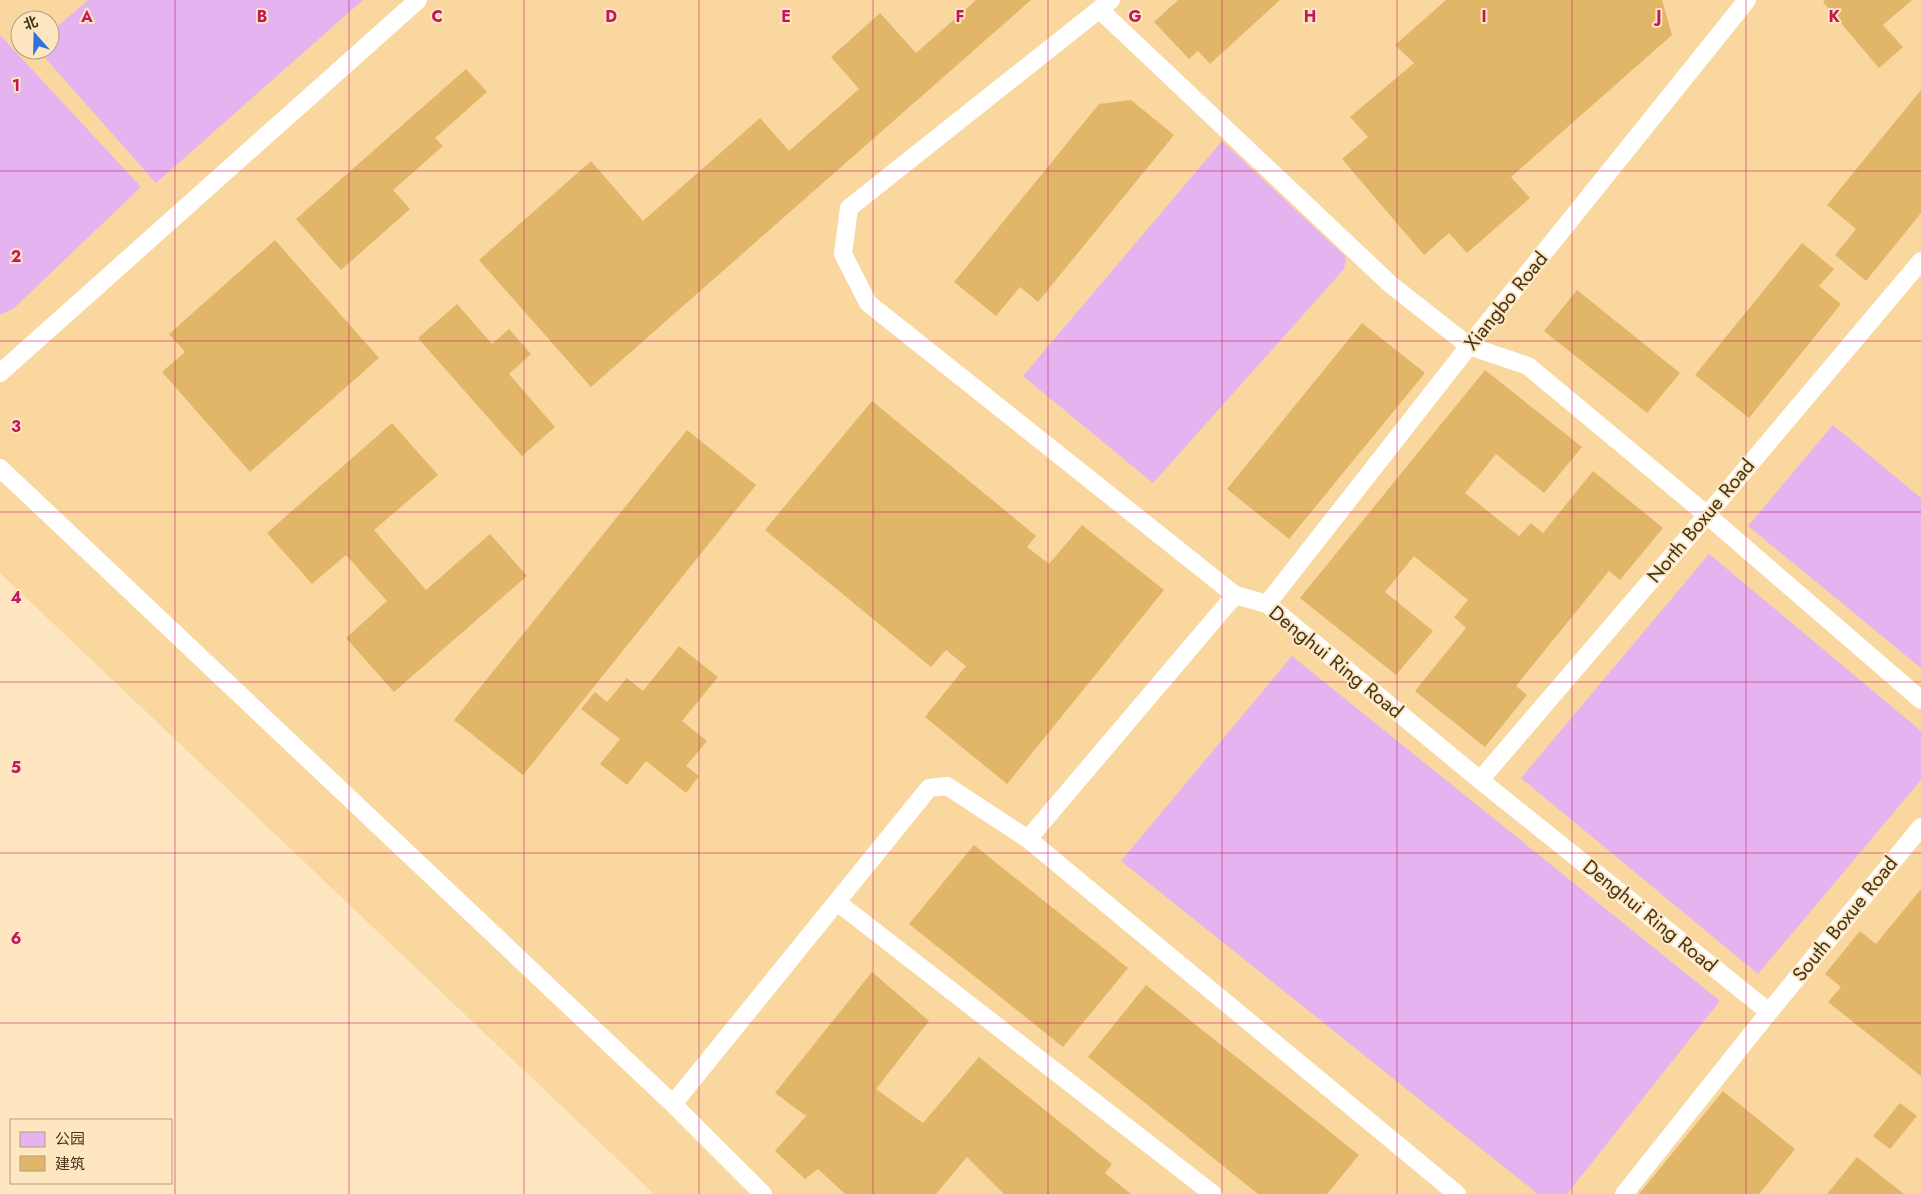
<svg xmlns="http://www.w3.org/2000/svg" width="1921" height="1194" font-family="Jost,'Noto Sans SC',sans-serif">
<rect width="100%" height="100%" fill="#fde6c0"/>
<!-- built -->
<path fill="#f9d79f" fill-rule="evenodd" d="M0 0H1921V1194H654L0 573ZM20 20H50V50H20Z"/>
<!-- green -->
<path fill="#e5b3f0" d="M88 0H363L156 183 38 50H50V33Z
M0 35 141 187 14 308 0 315Z
M1222 141 1346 257 1344 269 1153 483 1023 376Z
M1833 425 1921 498V668L1748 526Z
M1709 554 1921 731V780L1758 974 1521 778Z
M1292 656 1720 1001 1567 1194H1538L1121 861Z"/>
<!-- building -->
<path fill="#e1b669" d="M976 0H1031L591 387 479 260 591 161 643 221 760 118 789 151 859 89 831 57 880 13 916 53Z
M1178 0H1280L1210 64 1198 51 1189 59 1154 22Z
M1446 0H1662L1672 35 1511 177 1530 198 1467 253 1449 233 1424 255 1342 159 1368 137 1350 117 1414 63 1395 45Z
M1825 0H1912L1883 25 1903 47 1879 68 1823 2Z
M466 69 487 92 435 138 443 146 393 190 410 209 341 270 296 219Z
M1921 90V213L1866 281 1835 255 1856 229 1827 205Z
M1131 100 1174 135 1038 302 1020 287 996 316 954 282 1099 104Z
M275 240 379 358 250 472 162 372 185 352 169 334Z
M1802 243 1834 269 1819 286 1841 304 1749 418 1695 375Z
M1577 290 1680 373 1647 413 1544 331Z
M457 304 492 344 509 329 531 354 509 374 555 427 522 456 418 338Z
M1362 323 1425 373 1289 539 1227 489Z
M1485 370 1582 447 1544 493 1496 454 1465 493 1519 536 1531 523 1543 533 1593 471 1663 528 1620 580 1609 571 1516 686 1527 695 1485 747 1415 691 1466 628 1454 617 1468 600 1414 556 1385 592 1433 631 1396 675 1300 598Z
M872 401 1036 536 1027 547 1049 564 1082 525 1164 590 1007 784 925 717 966 666 946 650 931 667 765 530Z
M392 423 438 475 374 530 426 590 490 534 527 576 394 692 346 638 387 601 346 555 312 584 267 533Z
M687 430 756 485 523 775 454 720Z
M679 646 718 677 682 721 707 741 686 766 699 776 686 793 646 761 627 785 600 764 620 739 581 709 595 692 607 702 627 678 643 691Z
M974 845 1128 968 1063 1047 909 924Z
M1921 889V1076L1828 1002 1841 987 1825 974 1860 931 1876 944Z
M872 972 929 1021 876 1089 923 1123 979 1057 1112 1164 1105 1173 1131 1194H1004L967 1157 936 1194H845L818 1169 805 1179 775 1151 806 1116 775 1093Z
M1146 985 1359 1155 1327 1194H1258L1088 1057Z
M1723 1091 1795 1149 1759 1194H1639Z
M1900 1103 1917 1116 1890 1149 1873 1136Z
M1857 1157 1904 1194H1827Z"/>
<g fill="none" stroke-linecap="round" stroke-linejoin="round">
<!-- service -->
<path stroke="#fff" stroke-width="18" d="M1111 0 849 208 843 254 868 303 1235 595 1267 604 1480 780 1769 1012 1624 1194
M1100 10 1390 284 1469 346 1528 366 1707 515 1921 700
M0 373 418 0
M0 468 673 1104 929 788 947 786 1028 839
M1235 595 1028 839 1457 1194
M1267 604 1469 346 1747 0
M1480 780 1707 515 1921 261
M837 902 1213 1194
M1769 1012 1921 827
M673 1104 763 1194"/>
</g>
<!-- grid -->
<path fill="none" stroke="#c2185b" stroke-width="1" stroke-opacity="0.55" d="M175 0V1194M349 0V1194M524 0V1194M699 0V1194M873 0V1194M1048 0V1194M1222 0V1194M1397 0V1194M1572 0V1194M1746 0V1194M0 171H1921M0 341H1921M0 512H1921M0 682H1921M0 853H1921M0 1023H1921"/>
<g text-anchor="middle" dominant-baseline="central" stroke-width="4" stroke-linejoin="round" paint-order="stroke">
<!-- street labels -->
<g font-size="20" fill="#43341a" stroke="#fde6c0">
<text transform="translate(1506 301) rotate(-51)">Xiangbo Road</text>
<text transform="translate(1701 521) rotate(-50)">North Boxue Road</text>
<text transform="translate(1336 662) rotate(39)">Denghui Ring Road</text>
<text transform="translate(1650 916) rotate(39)">Denghui Ring Road</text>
<text transform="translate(1845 919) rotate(-51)">South Boxue Road</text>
</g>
</g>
<g font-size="16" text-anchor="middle" font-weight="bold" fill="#c2185b" stroke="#fde6c0" stroke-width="4" stroke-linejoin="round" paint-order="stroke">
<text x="87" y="22">A</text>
<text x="262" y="22">B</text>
<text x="437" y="22">C</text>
<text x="611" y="22">D</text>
<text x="786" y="22">E</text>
<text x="960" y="22">F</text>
<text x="1135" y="22">G</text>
<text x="1310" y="22">H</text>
<text x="1484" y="22">I</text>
<text x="1659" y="22">J</text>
<text x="1834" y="22">K</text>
<text x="16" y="91">1</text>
<text x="16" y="262">2</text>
<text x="16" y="432">3</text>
<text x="16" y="603">4</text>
<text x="16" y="773">5</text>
<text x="16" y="944">6</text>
</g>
<!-- legend -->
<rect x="10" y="1119" width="162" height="65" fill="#fde6c0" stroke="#b39f7e"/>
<rect x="20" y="1132" width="25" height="15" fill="#e5b3f0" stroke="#b39f7e"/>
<text x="55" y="1144" font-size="15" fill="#43341a">公园</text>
<rect x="20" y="1156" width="25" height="15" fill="#e1b669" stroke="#b39f7e"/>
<text x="55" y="1169" font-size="15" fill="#43341a">建筑</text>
<!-- north arrow -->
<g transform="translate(35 35) rotate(340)"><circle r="24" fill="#fde6c0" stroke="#b39f7e"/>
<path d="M0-4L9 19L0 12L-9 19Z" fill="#3172df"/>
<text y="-8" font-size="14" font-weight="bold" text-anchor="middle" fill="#43341a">北</text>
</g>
</svg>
